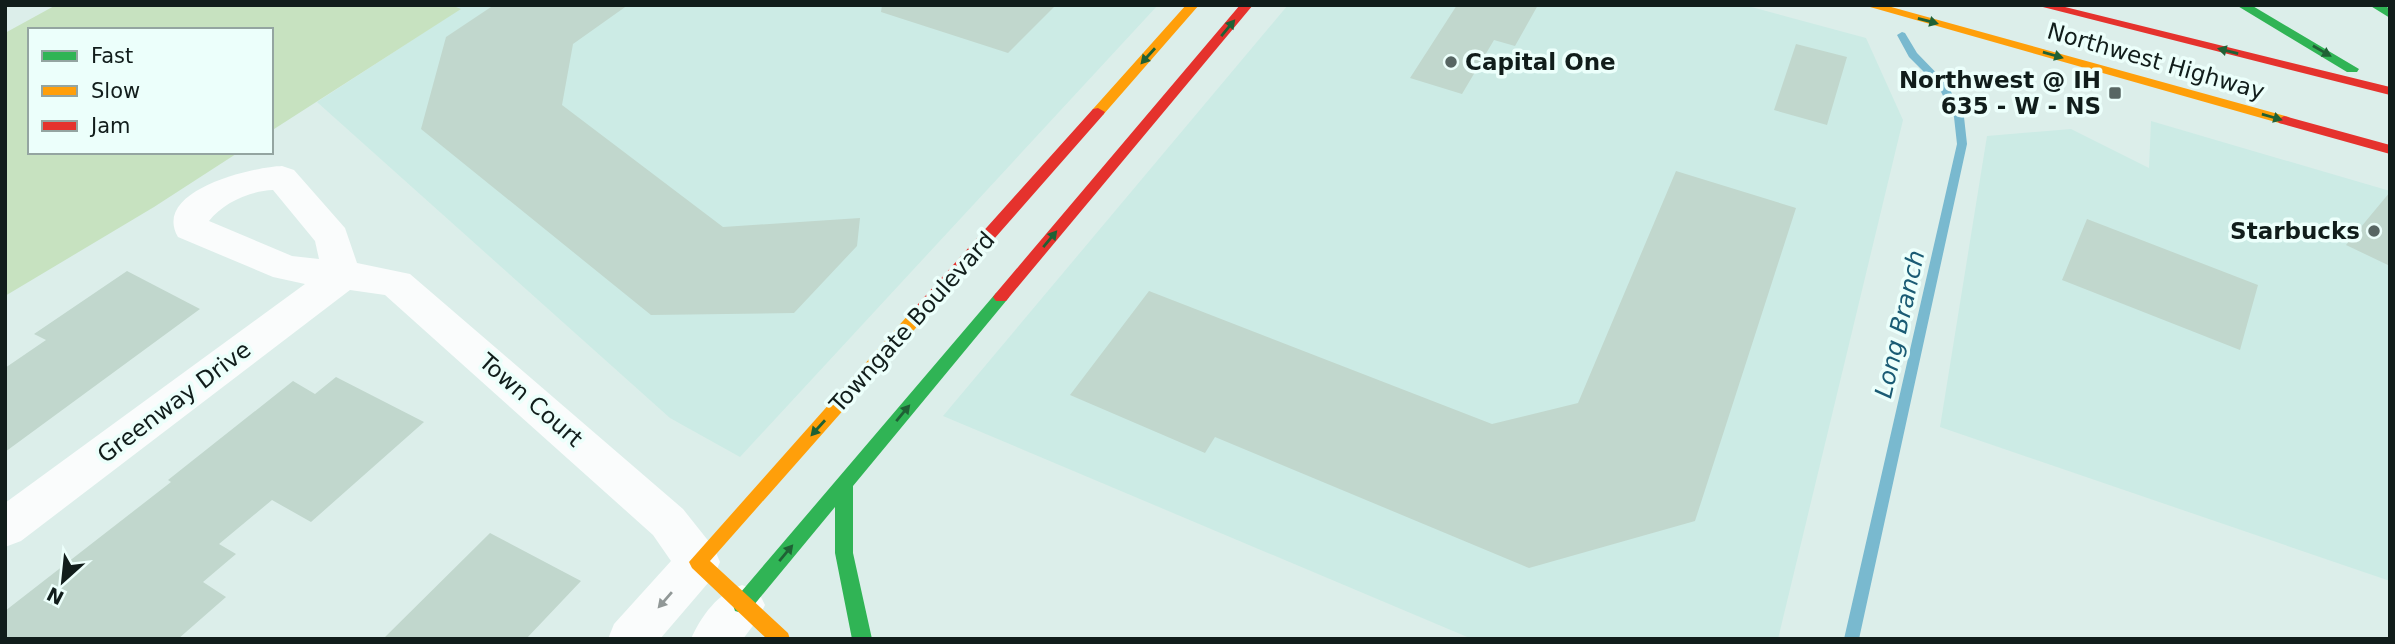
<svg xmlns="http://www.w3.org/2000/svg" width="2395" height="644" font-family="'DejaVu Sans',sans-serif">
<rect width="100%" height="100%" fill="#dceeea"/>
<!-- built -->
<path fill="#ccebe5" d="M451 5H1158L740 457 670 418 317 102 460 9Z
M1288 5H1744L1866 38 1903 120 1778 639H1472L943 416Z
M2151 121 2390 191V581L1940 427 1987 136 2071 129 2149 168Z"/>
<!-- green -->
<path fill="#c7e2c0" d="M56 5H451L461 9 271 131V30H30V152H239L154 207 5 296V33Z"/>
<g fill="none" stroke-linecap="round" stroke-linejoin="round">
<!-- stream -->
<path fill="#79b9cf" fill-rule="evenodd" d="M1902 32 1905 33 1917 53 1947 84 1964 117 1967 144 1859 639H1844L1957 144 1954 117 1938 86 1909 57 1897 35Z"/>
</g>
<!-- building -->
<path fill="#c1d7cd" d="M494 5H628L573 44 562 105 723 227 860 218 857 246 794 313 651 315 421 129 446 37Z
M882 5H1056L1008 53 881 12Z
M1457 5H1538L1515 46 1494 40 1462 94 1410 78Z
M1796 44 1847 57 1827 125 1774 110Z
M1676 171 1796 208 1695 521 1529 568 1215 437 1205 453 1070 395 1149 291 1492 424 1578 403Z
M2390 192V266L2346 245Z
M2087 219 2258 285 2240 350 2062 280Z
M127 271 200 309 5 452V368L46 340 34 334Z
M336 377 424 422 311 522 272 500 219 544 236 554 203 582 226 597 178 639H5V611L171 482 168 480 293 381 315 394Z
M490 533 581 581 526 639H383Z"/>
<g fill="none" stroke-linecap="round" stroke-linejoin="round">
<!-- street -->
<path fill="#fafcfc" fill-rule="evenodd" d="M282 166 294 170 345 228 357 263 410 274 683 509 714 548 720 562 714 576 660 639H608L614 624 671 561 653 535 385 295 350 290 21 541 5 547V503L305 284 273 277 178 237C151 191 252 167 282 166ZM273 190 315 241 319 259 292 256 209 221C223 203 249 191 273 190Z
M742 585 758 591 765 605 758 619 743 639H691C701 616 718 593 742 585Z"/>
<!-- fast -->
<path fill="#30b455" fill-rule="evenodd" d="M2236 5H2251L2359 69 2357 72H2347Z
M2369 5H2384L2390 9V18Z
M1001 291 1006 293 1009 297 1006 301 853 486V553L872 639H852L835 553V507L749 611 742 613 735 611 733 605 735 599 996 293Z"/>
<!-- slow -->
<path fill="#ff9f0a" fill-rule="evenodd" d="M1186 5H1199L1103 115H1093L1091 112 1093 109Z
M1863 5H1884L2289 117 2291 120 2284 124 2279 123Z
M916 311 924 317 922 321 710 561 788 633 790 639H767L692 568 689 562 910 313Z"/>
<!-- jam -->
<path fill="#e5322d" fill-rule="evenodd" d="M1240 5H1253L1006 301H996L993 297 996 293Z
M2035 5H2057L2390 87V95Z
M1098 108 1105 112 1103 115 922 321H910L908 317 910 313 1093 109Z
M2284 116 2390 145V154L2279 123 2277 120Z"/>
</g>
<!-- one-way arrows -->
<defs><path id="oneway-solid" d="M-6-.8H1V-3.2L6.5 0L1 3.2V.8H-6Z" transform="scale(1.75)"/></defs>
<g fill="#1f6135">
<use href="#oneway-solid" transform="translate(1928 21) rotate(15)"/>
<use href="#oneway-solid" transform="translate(1228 28) rotate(-50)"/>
<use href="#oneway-solid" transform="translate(2228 51) rotate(-166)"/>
<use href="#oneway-solid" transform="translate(2322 51) rotate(30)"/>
<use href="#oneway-solid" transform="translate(2053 55) rotate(16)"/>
<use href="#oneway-solid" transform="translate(1148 56) rotate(132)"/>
<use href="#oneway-solid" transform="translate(2272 117) rotate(16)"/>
<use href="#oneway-solid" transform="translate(1050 239) rotate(-50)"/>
<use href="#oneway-solid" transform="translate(903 413) rotate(-50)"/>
<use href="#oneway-solid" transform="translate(818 428) rotate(132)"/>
<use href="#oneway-solid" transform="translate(786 553) rotate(-50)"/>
</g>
<use fill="#919897" href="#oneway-solid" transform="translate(665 600) rotate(131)"/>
<!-- markers -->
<g fill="#586663" stroke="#ecfffb" stroke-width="2.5">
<circle cx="1451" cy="62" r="7"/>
<rect x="2108" y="86" width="14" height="14" rx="3.5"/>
<circle cx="2374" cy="231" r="7"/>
</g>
<g text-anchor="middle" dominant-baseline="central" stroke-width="7" stroke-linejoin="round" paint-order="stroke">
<!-- street labels -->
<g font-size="23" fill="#111d1b" stroke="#ecfffb">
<text transform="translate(2156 61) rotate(16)">Northwest Highway</text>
<text transform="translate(912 322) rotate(-48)">Towngate Boulevard</text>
<text transform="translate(531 400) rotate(41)">Town Court</text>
<text transform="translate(174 402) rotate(-37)">Greenway Drive</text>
</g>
<!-- poi labels -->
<g font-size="23" font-weight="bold" fill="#111d1b" stroke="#ecfffb" text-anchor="end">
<text x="1465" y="62" text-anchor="start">Capital One</text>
<text x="2101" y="80">Northwest @ IH<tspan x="2101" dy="26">635 - W - NS</tspan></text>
<text x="2360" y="231">Starbucks</text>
</g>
<!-- water labels -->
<g font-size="24" font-style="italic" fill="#1a5b74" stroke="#ecfffb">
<text transform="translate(1900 324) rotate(-77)">Long Branch</text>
</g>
</g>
<!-- border -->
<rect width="2395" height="644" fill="none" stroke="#111d1b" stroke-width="14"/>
<!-- legend -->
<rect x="28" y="28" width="245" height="126" fill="#ecfffb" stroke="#94a5a1" stroke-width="2"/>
<rect x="42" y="51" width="35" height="10" fill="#30b455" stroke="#94a5a1" stroke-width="2"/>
<text x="91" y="63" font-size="21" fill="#111d1b">Fast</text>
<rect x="42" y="86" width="35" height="10" fill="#ff9f0a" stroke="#94a5a1" stroke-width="2"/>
<text x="91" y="98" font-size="21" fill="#111d1b">Slow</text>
<rect x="42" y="121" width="35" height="10" fill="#e5322d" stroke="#94a5a1" stroke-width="2"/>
<text x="91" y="133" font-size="21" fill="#111d1b">Jam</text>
<!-- north arrow -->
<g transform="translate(63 581) rotate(207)" stroke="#ecfffb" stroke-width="5" paint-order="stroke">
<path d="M0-5L12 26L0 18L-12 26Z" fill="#111d1b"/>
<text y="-10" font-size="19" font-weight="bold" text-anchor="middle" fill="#111d1b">N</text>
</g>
</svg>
